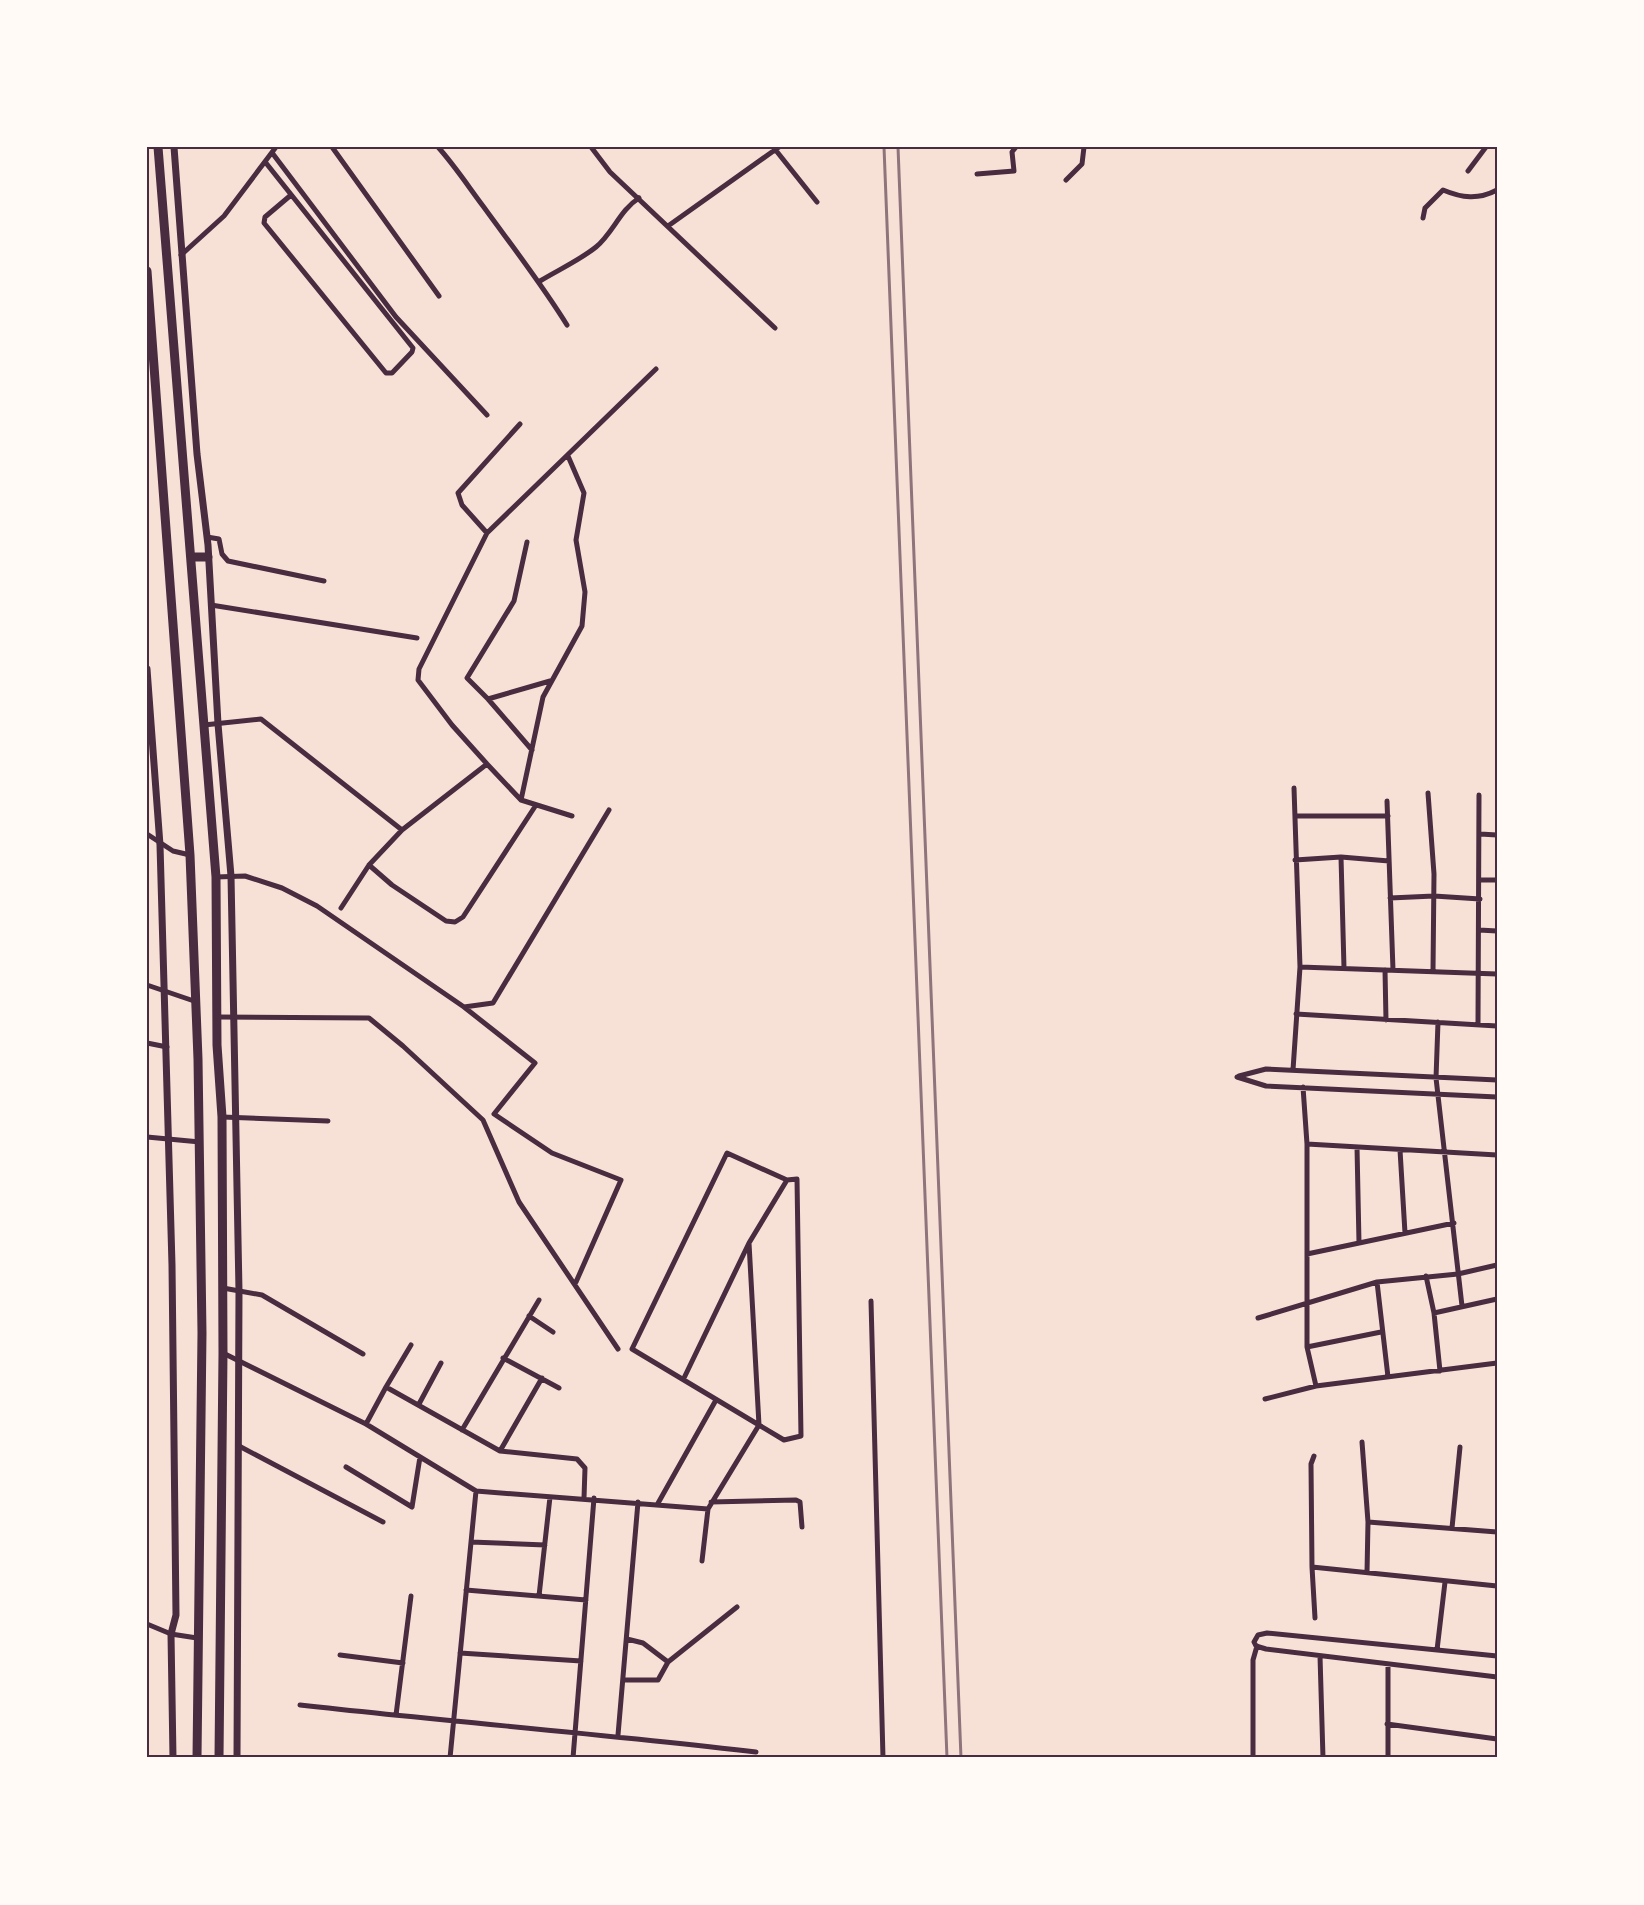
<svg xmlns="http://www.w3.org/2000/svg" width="1644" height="1905" font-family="Barlow,sans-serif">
<rect width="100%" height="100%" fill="#f7e1d7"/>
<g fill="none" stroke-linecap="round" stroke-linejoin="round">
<!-- minor -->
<path stroke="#4a2c40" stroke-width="5" d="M332 147 439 296
M438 147C455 166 468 186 483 206 512 246 541 283 567 325
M591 147 610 172 775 328
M774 148 817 202
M273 154 396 317 487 415
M266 163 413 348 412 352 392 373H386L264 223 265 217 291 195
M1468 171 1486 147
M977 174 1014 171 1012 152 1016 147
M1066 180 1082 164 1084 147
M1423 218 1425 208 1443 190C1462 198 1478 200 1497 190
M668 226 779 147
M181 255 224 216 276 147
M540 281C558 270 580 260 596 247 613 233 620 210 639 198
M487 533 462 505 458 493 520 424
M207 537 219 539 222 554 228 561 324 581
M527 542 514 601 467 678 488 699 550 681
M211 605 417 638
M488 699 532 750
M204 725 261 719 402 830
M487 764 521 800 572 816
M1428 793 1434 874 1433 971
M521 800 543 697 582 626 585 592 576 540 584 493 568 456
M1387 801 1393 970
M1295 816H1388
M147 834 173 851 190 855
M1480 834 1497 835
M1341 857 1344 968
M1295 860 1341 857 1389 861
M369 865 392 885 446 921 455 922 463 917 536 805
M216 877 245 876 282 888 317 906 464 1007 535 1063 494 1114 552 1153 621 1180 576 1282
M1480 880H1497
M1390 898 1434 896 1480 899
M341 908 369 865 402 830 487 764 452 725 418 680 419 669 487 533 656 369
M1479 930 1497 931
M1300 967 1497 974
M1385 970 1386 1020
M147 985 194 1001
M464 1007 493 1003 609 810
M1296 1014 1497 1026
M218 1017 369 1018 403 1046 483 1120 519 1202 618 1349
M1438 1022 1436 1078 1462 1306
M1478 1024 1479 795
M147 1043 167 1047
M1293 1070 1300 967 1294 788
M1239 1076 1266 1069 1497 1080
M1237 1077 1266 1086 1497 1097
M1303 1087 1307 1144V1347L1316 1386
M222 1117 328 1121
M147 1137 200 1142
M1307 1144 1497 1155
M1357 1147 1359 1243
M1400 1150 1405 1233
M727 1153 787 1180 797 1179 801 1436 784 1440 632 1349Z
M1307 1254 1454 1223
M1426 1276 1434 1313 1440 1371
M1377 1282 1388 1377
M223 1288 262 1295 363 1354
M871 1301 883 1758
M1434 1313 1497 1299
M529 1316 553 1332
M1258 1318 1377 1282 1458 1274 1497 1265
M1307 1347 1381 1332
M223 1353 366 1424 476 1491 708 1509 759 1425 749 1243
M503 1358 559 1388
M684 1378 749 1243 787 1180
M386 1387 411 1345
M1265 1399 1316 1386 1497 1363
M419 1404 441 1363
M366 1424 386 1387 500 1451 577 1459 585 1468 584 1498
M462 1430 539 1300
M1362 1442 1368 1522 1367 1573
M239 1446 383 1522
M500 1451 542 1378
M1314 1456 1311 1464 1312 1567 1315 1618
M346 1467 412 1507 420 1457
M711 1502 796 1500 800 1502 802 1527
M657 1505 716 1400
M1368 1522 1497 1532
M1452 1528 1460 1447
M471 1542 545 1545
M702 1561 708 1509
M1312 1567 1497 1586
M466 1590 586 1600
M539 1596 550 1497
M147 1624 171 1634 197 1638
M1437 1650 1445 1582
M460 1653 581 1661
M340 1655 403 1663
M1320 1656 1323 1758
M1497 1656 1267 1633 1258 1635 1254 1642 1256 1646 1266 1649 1497 1677
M668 1662 737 1607
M1388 1664V1758
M623 1680H658L668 1662 643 1643 627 1639
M300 1705C452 1722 604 1734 756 1752
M396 1715 411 1596
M1387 1724 1497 1739
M618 1735 638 1502
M450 1758 476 1491
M573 1758 594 1498
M1253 1758V1660L1257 1646"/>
<!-- tertiary -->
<path stroke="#4a2c40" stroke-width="7" d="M174 147 197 454 208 545 218 724 231 876 239 1291 237 1758
M147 669 160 845 172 1265 176 1615 171 1634 173 1758"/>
<!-- primary -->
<path stroke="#4a2c40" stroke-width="9" d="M158 147 216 877 217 1045 222 1117 223 1353 219 1758
M147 271 190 855 198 1059 202 1333 197 1758
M191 557H208"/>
<!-- rail -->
<path stroke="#8f747c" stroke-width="3" d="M884 147 947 1758
M898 147 961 1758"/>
</g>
<!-- border -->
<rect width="1644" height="1905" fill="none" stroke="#fffaf5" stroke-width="297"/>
<rect x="148" y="148" width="1348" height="1608" fill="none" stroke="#4a2c40" stroke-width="2"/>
</svg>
